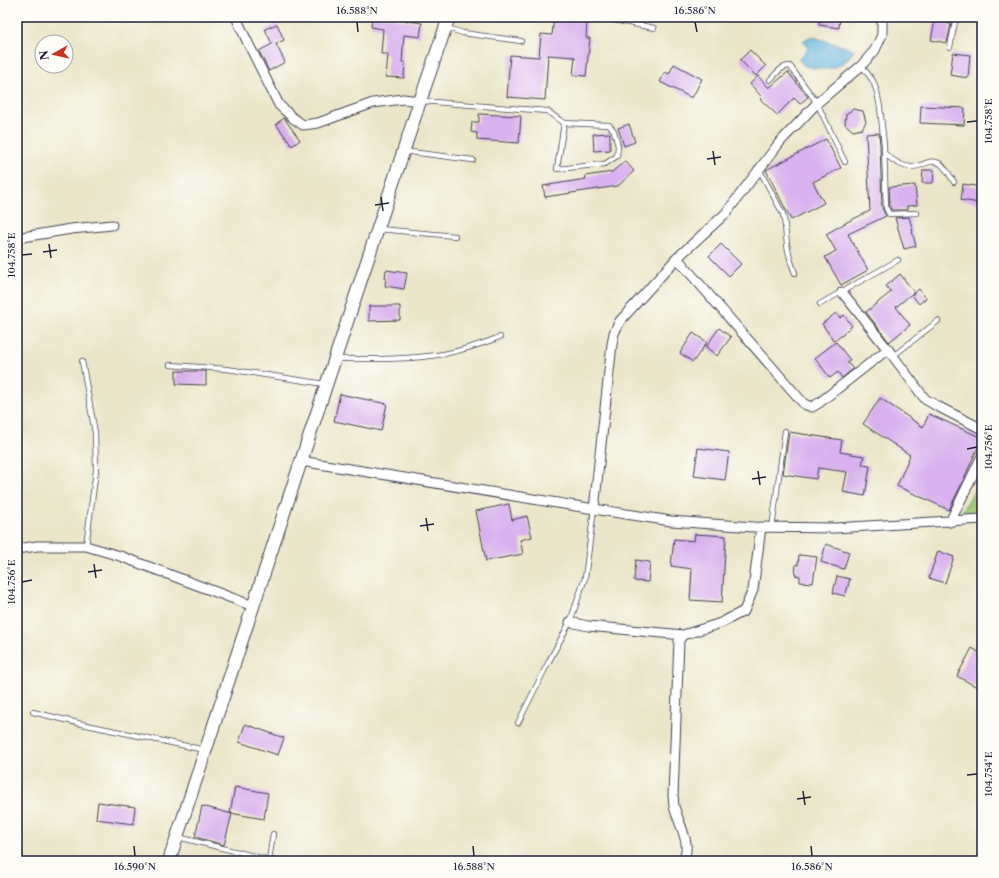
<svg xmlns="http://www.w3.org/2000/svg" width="999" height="878" font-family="'Libre Caslon Text',serif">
<rect width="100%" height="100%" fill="#fdfcf7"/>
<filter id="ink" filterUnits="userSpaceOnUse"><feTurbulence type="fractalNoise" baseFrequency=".025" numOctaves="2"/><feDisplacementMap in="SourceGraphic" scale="8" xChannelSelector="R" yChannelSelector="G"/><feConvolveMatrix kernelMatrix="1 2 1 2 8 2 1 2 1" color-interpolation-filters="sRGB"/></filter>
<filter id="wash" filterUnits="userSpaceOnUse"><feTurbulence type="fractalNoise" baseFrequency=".012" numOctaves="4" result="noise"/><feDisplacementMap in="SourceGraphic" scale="16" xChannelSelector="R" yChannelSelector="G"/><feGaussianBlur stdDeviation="0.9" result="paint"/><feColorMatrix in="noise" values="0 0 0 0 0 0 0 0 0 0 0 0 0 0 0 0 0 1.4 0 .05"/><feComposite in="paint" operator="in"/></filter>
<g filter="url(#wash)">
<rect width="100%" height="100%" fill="#ebe6c9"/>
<!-- green -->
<path fill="#9ccb7a" stroke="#5f765a" d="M982 477V518H963L962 512Z"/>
<!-- water -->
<path fill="#63b3dd" stroke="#426a8c" d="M811 36 854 50C846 65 831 72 814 68 811 67 807 67 805 66 802 64 800 61 798 59L805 52 808 48 803 41Z"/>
<g id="blocks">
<!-- building -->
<path fill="#d8b1ee" d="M372 17H394V19L422 23 420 37 404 35 402 62H405L404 78 386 77 388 54H381L383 29 371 27Z
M554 17 587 19 586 38H590L586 76 573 75 575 57 548 55 545 100 507 97 510 55 539 57 541 34 552 35Z
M820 17H840L839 28 819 25Z
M935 20 951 24 947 43 931 40Z
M277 24 284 40 276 44 285 62 269 71 259 51 272 44 265 29Z
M750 50 766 66 756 76 740 60Z
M953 53 970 55 968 78 950 75Z
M674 64 702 79 692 98 660 82 665 72 669 74Z
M788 72 808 97 800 104 794 98 777 115 760 99 762 97 750 84 758 76 769 88Z
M921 106 965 108 964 125 920 123Z
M853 109 863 111 866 122 862 129 853 131 845 124 846 114Z
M479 114 521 116 519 143 477 140V133L471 132 472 122H479Z
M284 118 300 140 292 146 276 124Z
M629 124 635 142 624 146 618 128Z
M610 133V150L594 151 593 134Z
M879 133 880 145 882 208 886 216 848 234 868 270 841 285 825 257 836 251 826 234 849 221 870 211 866 134Z
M826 139 841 168 813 182 824 203 791 220 766 170Z
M625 161 634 171 618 186 545 197 543 186 586 179 585 176 612 172Z
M923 170H934L933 183H922Z
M963 184 981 187 979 203 961 200Z
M915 185 917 205 907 206V210H891L890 207 889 187Z
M909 217 913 231H912L916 246 904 249 895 218Z
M721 244 741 264 729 276 709 256Z
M386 270 407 273 404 289 385 286 386 278H385Z
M900 274 914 292 896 307 910 325 889 342 866 312 891 292 886 286Z
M919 289 926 298 919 304 912 295Z
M369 306H400V320L369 321Z
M836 313 840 318 844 315 852 326 843 333 844 334 834 341 822 324Z
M719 328 731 337 717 356 706 347Z
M693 333 707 342 693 362 680 353Z
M836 342 850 360 847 362 853 369 842 378 838 372 830 378 815 358Z
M176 371H206V385L176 384Z
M340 394 387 404 381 431 334 421Z
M880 398 923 427 929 414 982 438 962 483 949 510 897 486 910 455 863 424Z
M789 432 842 440 840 452 864 456 862 465 870 466 865 496 843 492 847 472 818 468 816 479 783 474Z
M698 448 729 452 725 480 694 476Z
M509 504 512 520 527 516 532 537 520 540 523 554 486 561 476 511Z
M695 534 726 536 722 602 690 600 692 569 671 566 674 539 694 541Z
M826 544 849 552 844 569 821 562Z
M938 551 954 557 945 583 929 578Z
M799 555 817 557 813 583 800 582V576L795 575 796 564 798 565Z
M636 560 650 562 648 582 634 581Z
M837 576 850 579 845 596 833 593Z
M972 648 982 654V678L977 687 957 676Z
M245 724 284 738 278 755 239 742Z
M235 787 268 793 264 819 230 813Z
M98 802 135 807 133 824 96 819Z
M202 806 232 814 224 845 195 837Z"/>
</g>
</g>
<g filter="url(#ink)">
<use href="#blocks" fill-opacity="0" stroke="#403f50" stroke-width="1"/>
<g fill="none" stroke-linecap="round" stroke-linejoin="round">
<defs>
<path id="lane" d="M599 17 654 28
M447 28 463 33 521 41
M950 47 956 17
M862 66 873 81 877 92 880 107 884 145 886 208 889 214 917 213
M770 80C776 74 781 66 790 66L817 103 845 162
M422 101 547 111 564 123 557 169 605 164 617 156 618 146 614 131 609 125 564 123
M403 151 473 160
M885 154C894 161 905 170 918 166 925 164 931 159 939 163 944 165 951 177 954 182
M759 169 783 214C785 222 785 228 786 236 787 249 790 261 795 273
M379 229 455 236
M820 304 898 260
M893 356 938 321
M336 359C372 359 408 360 444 354 463 350 482 344 500 337
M82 361 95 433 96 470 86 546
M170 365 227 369 325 384
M772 528 785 431
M33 712 82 724 205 750
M518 723 548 663 570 622 585 578 594 509
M178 837 274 861
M269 860 273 834"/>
<path id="street" d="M116 17H134
M236 17 246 39 279 105 293 118 303 125 318 123 373 103 403 99 420 101
M17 238 71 229 112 225
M677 258 804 404 812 407 819 403 888 349
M842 292 893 356 925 399 937 406 982 429
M301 461 594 509 671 521 754 527 835 528 982 519
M594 509 612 344 614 333 620 321 677 258 726 213 780 142 803 118 817 103 861 66 875 50 882 35V17
M950 522 982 456
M17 549 37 546H86L120 556 253 606
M570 622 588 626 683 635
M681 861C695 848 677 821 674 806 673 803 674 799 673 796L679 640 683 635 721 623 744 611 753 590 761 527"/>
<path id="secondary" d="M169 861 420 101 449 17"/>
</defs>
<!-- lane casing -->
<use href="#lane" stroke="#403f50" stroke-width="6"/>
<!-- street casing -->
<use href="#street" stroke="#403f50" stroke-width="11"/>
<!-- secondary casing -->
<use href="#secondary" stroke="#403f50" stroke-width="14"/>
<!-- lane -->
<use href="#lane" stroke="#fff" stroke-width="4.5"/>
<!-- street -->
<use href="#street" stroke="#fff" stroke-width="9"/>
<!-- secondary -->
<use href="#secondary" stroke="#fff" stroke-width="12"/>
</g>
</g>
<!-- ticks -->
<path fill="none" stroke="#22223b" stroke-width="1.5" d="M357 22 358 32M695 22 697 32M967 122 977 121M713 151 715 165M707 159 721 157M381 197 383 211M375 205 389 203M49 244 51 258M43 252 57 250M22 255 32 254M967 449 977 447M758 471 760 485M752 479 766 477M426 518 428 531M420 526 434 524M94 564 96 578M88 572 102 570M22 582 32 580M967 775 977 774M803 791 805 805M797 799 811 797M134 846 135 856M473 846 474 856M811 846 812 856"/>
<!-- margin -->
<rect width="999" height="878" fill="none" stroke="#fdfcf7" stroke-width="44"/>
<!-- north arrow -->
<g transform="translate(54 54) rotate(262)"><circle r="19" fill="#fdfcf7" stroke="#a5a5ac"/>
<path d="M0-3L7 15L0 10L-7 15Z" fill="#c8321e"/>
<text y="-6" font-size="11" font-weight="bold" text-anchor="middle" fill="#22223b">N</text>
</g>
<rect x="22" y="22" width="955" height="834" fill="none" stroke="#22223b" stroke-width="1.5"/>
<g font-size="10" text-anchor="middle" fill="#22223b">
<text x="357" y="14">16.588°N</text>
<text x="695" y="14">16.586°N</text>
<text transform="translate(988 121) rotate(-90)" y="4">104.758°E</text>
<text transform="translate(11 255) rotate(-90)" y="4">104.758°E</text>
<text transform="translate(988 447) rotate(-90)" y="4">104.756°E</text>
<text transform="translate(11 582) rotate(-90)" y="4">104.756°E</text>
<text transform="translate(988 774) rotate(-90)" y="4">104.754°E</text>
<text x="135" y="870">16.590°N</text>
<text x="474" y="870">16.588°N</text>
<text x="812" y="870">16.586°N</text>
</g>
</svg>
